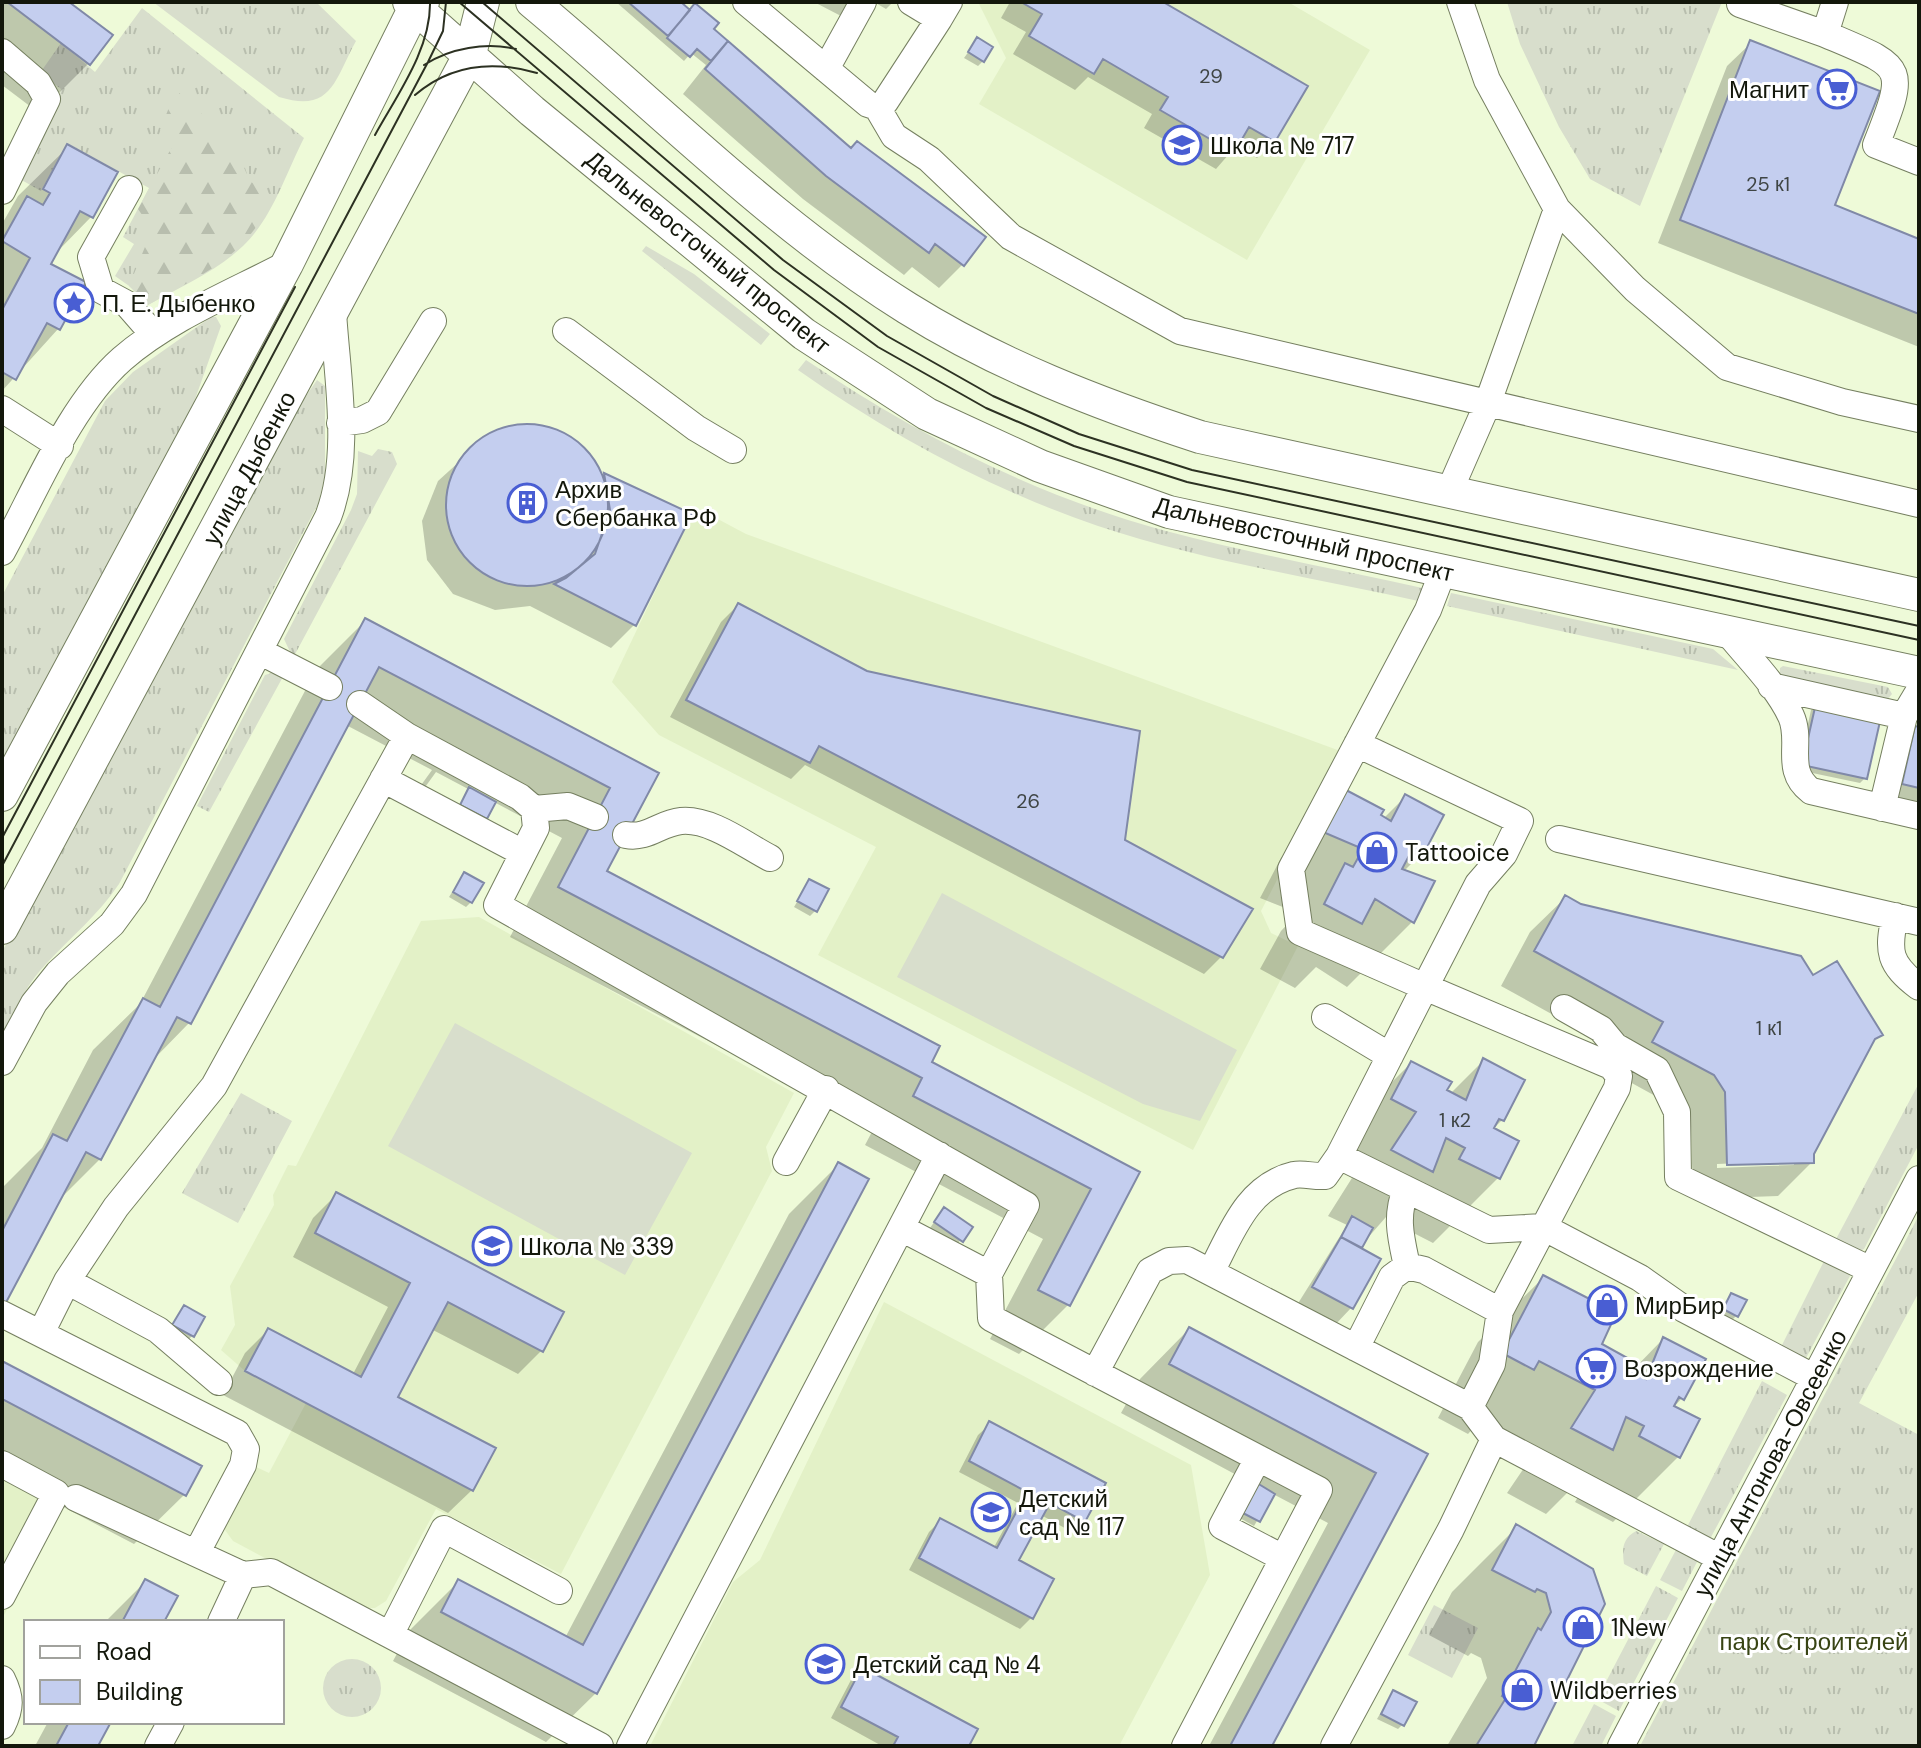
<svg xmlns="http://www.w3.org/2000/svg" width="1921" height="1748" font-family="'DM Sans',sans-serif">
<defs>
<pattern id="grass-tufts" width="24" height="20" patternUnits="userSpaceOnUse" patternTransform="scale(2)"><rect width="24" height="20" fill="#d8decc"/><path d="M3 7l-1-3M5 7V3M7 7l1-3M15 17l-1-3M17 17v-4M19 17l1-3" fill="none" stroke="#b8beae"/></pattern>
<pattern id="forest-firs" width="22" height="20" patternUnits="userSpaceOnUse" patternTransform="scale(2)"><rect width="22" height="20" fill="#d8decc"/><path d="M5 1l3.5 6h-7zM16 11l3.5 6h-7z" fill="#b8beae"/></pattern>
</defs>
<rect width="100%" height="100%" fill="#eefad8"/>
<!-- built -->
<path fill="#e3f1c7" d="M978 2H1288L1370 50 1247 260 979 104 1006 58Z
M692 514 714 517 746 534 1343 752 1261 911 1271 933 1298 946 1193 1150 818 955 876 847 659 735 612 682Z
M479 917 794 1093 766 1147 772 1171 561 1574 436 1509 386 1601 375 1608H359L233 1541 225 1530V1520L254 1466 269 1473 306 1403 245 1371 221 1350 235 1325 230 1286 274 1205 273 1195 288 1165 296 1166 421 921Z
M884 1302 1191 1465 1210 1575 1119 1746H650L733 1582 760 1560Z
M2 1459 68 1494 2 1619Z"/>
<!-- grass -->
<path fill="url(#grass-tufts)" d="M153 2H316L356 41C334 81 332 113 279 97Z
M1507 2H1722L1640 206 1590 179 1559 127 1520 44Z
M142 8 304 138C286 173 272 219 243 246 217 271 180 287 148 305L142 295 115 276 134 244 123 237 149 188 67 143 41 191 18 178 57 107 61 89 40 73 61 43 95 72Z
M646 246 694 274 770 334 761 345 642 251Z
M211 317H216L221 326 193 405 2 764V596L105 401 133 372Z
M806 360C917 435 1036 496 1166 531 1252 554 1341 570 1427 589L1423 602C1315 578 1203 561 1098 526 990 489 892 436 798 370Z
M317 380 325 386V476L318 504 119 884C98 915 72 936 46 964 27 984 15 1009 2 1034V952L267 452Z
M378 449 392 452 397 464 293 658 284 639 351 510 357 494 358 451 372 456Z
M1451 593 1713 649 1738 670 1447 606Z
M1783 666 1888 687 1892 694 1887 700 1780 676V668Z
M275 672 285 673 209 812 197 806 265 675Z
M1919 1083V1144L1864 1249 1857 1252 1835 1241Z
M241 1093 292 1121 238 1223 182 1193Z
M1919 1215V1292L1859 1403 1919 1435V1746H1640Z
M1825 1259 1846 1270 1850 1276 1806 1358 1781 1347Z
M1762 1381 1787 1395 1710 1539 1686 1529Z
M1636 1531 1664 1544 1647 1576 1624 1564C1622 1549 1622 1539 1636 1531Z
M1678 1546 1695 1555 1697 1562 1682 1591 1660 1580Z
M1656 1586 1678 1598 1619 1711 1597 1699Z
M1434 1605 1478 1628 1452 1678 1408 1655Z
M323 1688a29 29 0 1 1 58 0a29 29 0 1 1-58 0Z
M1594 1704 1616 1716 1601 1746H1572Z"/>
<!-- forest -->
<path fill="url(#forest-firs)" d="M176 90 219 130 237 152 250 181 274 197C243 260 207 271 148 305L129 286 147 242 149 225 138 209 173 145 160 130Z"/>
<!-- pitch -->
<path fill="#d8decc" d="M942 893 1237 1050 1200 1121 1143 1104 897 977Z
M455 1023 692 1153 625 1275 388 1146Z"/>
<!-- shadow -->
<path fill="#0003" fill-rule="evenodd" d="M2 2H66L88 64 39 113 2 85Z
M616 2H678L851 150 962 265 939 288 912 267 904 275 803 199 683 94 706 65 691 53 684 61Z
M814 2H851L841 16Z
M874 2H893L886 9Z
M1010 2H1159L1274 141 1257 158 1236 146 1216 169 1144 128 1152 114 1088 77 1075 90 1013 54 1026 32 1001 18Z
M977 40 983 61 978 66 964 58Z
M1751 43 1832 206 1919 241V347L1658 243 1727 66Z
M68 147 91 217 55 254 49 265 58 329 2 391V224L18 196Z
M534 424 573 438 603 475 689 514 634 625 611 648 530 606 495 610 453 594 427 560 422 521 438 481 492 432Z
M738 605 1123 841 1222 956 1204 974 805 765 791 779 670 717 721 622Z
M365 621 656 773 604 872 929 1063 1138 1173 1068 1305 1019 1354 990 1339 1043 1239 865 1145 874 1128 510 937 562 838 494 802 480 823 456 810 470 790 436 772 423 790 419 788 432 770 346 725 189 1023 152 1061 100 1159 58 1201 2 1306 4 1186 42 1148 93 1050 140 1004 316 670Z
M1816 705 1865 778 1860 783 1798 770 1811 710Z
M1916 728 1919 729V809L1885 801 1899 746Z
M1346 793 1383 819 1405 797 1441 816 1421 854 1404 871 1433 882 1412 922 1347 987 1316 967 1295 988 1260 969 1281 931 1298 913 1260 898 1281 858Z
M464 874 471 902 466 907 449 897Z
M809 882 815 911 810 916 794 907Z
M1565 898 1880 1035 1869 1045 1812 1154V1162L1778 1196 1693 1199 1691 1127 1679 1109 1619 1076 1629 1057 1501 986 1530 932ZM1794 1161V1165L1717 1168V1164Z
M1483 1061 1502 1120 1493 1129 1517 1142 1498 1178 1433 1243 1396 1224 1393 1209 1358 1249 1378 1260 1351 1308 1334 1326 1297 1305 1347 1225 1328 1216 1352 1178 1327 1165 1346 1128 1411 1063 1450 1094Z
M838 1165 596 1693 546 1742 393 1661 409 1631 458 1582 565 1638 789 1214Z
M336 1195 541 1351 518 1374 431 1329 395 1398 472 1490 448 1513 223 1395 245 1353 268 1330 353 1374 388 1307 293 1257 313 1218Z
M939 1215 970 1227 956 1246 930 1228Z
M1544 1277 1599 1345 1630 1373 1663 1339 1682 1398 1673 1408 1678 1457 1613 1522 1575 1502 1581 1492 1572 1488 1546 1514 1507 1493 1532 1456 1475 1426 1468 1434 1438 1418 1478 1342Z
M1732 1295 1736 1316 1731 1321 1719 1314Z
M184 1308 192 1336 187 1341 169 1330Z
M1189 1329 1425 1455 1270 1746H1209L1328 1523 1273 1494 1254 1526 1238 1517 1257 1486 1121 1413 1140 1379Z
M2 1363 184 1495 134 1544 2 1475Z
M990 1424 1084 1521 1072 1532 1041 1515 1016 1561 1031 1618 1020 1629 909 1570 929 1532 940 1521 993 1549 1018 1503 959 1472 978 1435Z
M1517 1527 1581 1653 1532 1746H1447L1487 1678 1481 1658 1471 1653 1468 1656 1429 1635 1452 1592Z
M146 1581 162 1622H105Z
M863 1669 966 1746H882L831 1718 851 1680Z
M1393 1692 1403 1724 1398 1729 1377 1719Z
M48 1722H108L96 1746H35Z"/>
<!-- building -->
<path fill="#c4ceef" stroke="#8089a7" stroke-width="2" d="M7 2H69L113 35 90 65Z
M628 2H681L690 10 668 36Z
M1021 2H1163L1308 86 1275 142 1249 127 1234 153 1160 110 1168 97 1103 59 1094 74 1029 36 1042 14Z
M695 3 719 23 714 29 728 41 711 61 697 49 690 57 667 38Z
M977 37 993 47 984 62 968 52Z
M1750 40 1880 91 1835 205 1919 239V314L1680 220Z
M728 41 851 148 857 141 986 237 964 266 935 244 929 253 826 176 705 69Z
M67 144 118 172 93 218 80 211 51 264 86 282 60 330 47 323 16 380 2 372V310L30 258 2 241 27 196 43 205 50 193 43 189Z
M446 505a81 81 0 1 1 162 0a81 81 0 1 1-162 0Z
M604 473 692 514 636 626 554 584 566 578 595 554 610 510Z
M738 603 867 671 1140 731 1125 840 1253 909 1223 958 819 746 810 763 686 700Z
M365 618 659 773 607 871 940 1046 932 1062 1140 1172 1070 1306 1038 1290 1091 1189 913 1096 922 1078 558 887 610 788 379 667 191 1024 177 1017 101 1160 86 1152 2 1310V1231L53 1134 67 1141 143 998 160 1007Z
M1816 703 1881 717 1867 779 1802 765Z
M1915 726 1919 727V788L1902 784Z
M469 787 496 802 487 819 460 805Z
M1346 790 1384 810 1381 815 1391 821 1405 794 1444 815 1423 855 1412 850 1402 869 1435 881 1414 923 1375 899 1362 924 1324 904 1345 863 1353 867 1363 849 1323 832Z
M464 872 484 883 472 903 453 892Z
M809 879 829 889 817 912 797 901Z
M1565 895 1581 904 1801 956 1813 975 1837 961 1883 1035 1875 1039 1814 1154V1163L1727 1165 1725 1092 1714 1075 1652 1042 1663 1022 1534 951Z
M1483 1058 1525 1080 1504 1121 1499 1119 1494 1128 1519 1141 1500 1179 1459 1159 1465 1148 1446 1138 1433 1172 1391 1150 1416 1112 1391 1099 1411 1061 1452 1082 1447 1090 1466 1100Z
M838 1162 869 1179 597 1694 441 1612 458 1579 583 1645Z
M336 1192 564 1312 543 1352 448 1302 398 1397 496 1448 473 1491 245 1371 268 1328 361 1377 410 1283 315 1233Z
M944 1207 973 1227 963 1242 934 1222Z
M1352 1216 1373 1228 1362 1248 1341 1237Z
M1341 1237 1381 1259 1353 1309 1312 1287Z
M1543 1275 1607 1308 1612 1304 1619 1307 1602 1344 1631 1360 1627 1369 1646 1379 1663 1337 1706 1359 1684 1400 1679 1397 1674 1406 1700 1419 1680 1458 1639 1436 1644 1426 1626 1417 1613 1450 1571 1428 1595 1390 1539 1361 1534 1370 1502 1353Z
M1731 1293 1747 1300 1738 1317 1723 1309Z
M184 1305 205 1317 194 1337 172 1325Z
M1189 1327 1428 1454 1272 1746H1230L1376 1473 1169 1364Z
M2 1361 202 1466 186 1496 2 1399Z
M989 1421 1106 1483 1085 1522 1050 1503 1019 1560 1054 1579 1033 1619 919 1558 940 1518 997 1548 1027 1492 969 1461Z
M1257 1483 1275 1494 1260 1522 1241 1512Z
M1516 1524 1593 1569 1605 1604 1534 1746H1476L1506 1698 1502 1696 1538 1628 1541 1630 1551 1612 1546 1593 1537 1589 1535 1592 1492 1570Z
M145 1579 178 1596 164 1622H122Z
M862 1667 978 1729 969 1746H893L898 1737 841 1707Z
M1393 1690 1417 1702 1404 1726 1381 1714Z
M69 1722H111L98 1746H56Z"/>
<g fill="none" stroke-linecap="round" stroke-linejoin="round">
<defs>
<path id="minor" d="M746 2 868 104 877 107 885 102 939 19
M911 2 939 19 949 2
M1460 2 1487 80 1557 209 1635 289 1727 367 1842 402 1919 419
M1835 2 1825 34C1905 68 1908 64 1876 145L1919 162
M1740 4 1825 34
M2 52 38 83 47 99 2 191
M826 69 863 2
M877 107 894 136 929 159 1011 237 1180 331 1919 504
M129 189 91 257 101 290 127 304 154 335
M566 331 696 428 733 450
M2 409 60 446
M340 423 362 420 378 412 433 321
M1449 492 1487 405 1557 209
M2 552C35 492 70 405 122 359 169 318 232 293 287 264
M1443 571 1428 610 1291 869 1300 932 1425 987 1339 1156 1489 1230 1543 1227 1640 1278 1684 1309 1815 1378
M1729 634C1750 660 1777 686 1791 716 1803 742 1783 770 1811 791L1919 816
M259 651 329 687
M1771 686 1904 716
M360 704 407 736 520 797 534 809 536 828 497 905 1026 1205 989 1274 901 1228
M383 779 523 853
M1882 808 1904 716 1919 691
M534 809 568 806 595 817
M626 835C648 839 660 823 681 821 710 818 745 845 770 858
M1559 839 1919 922
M1895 916C1887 952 1889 964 1919 987
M1564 1008 1601 1029 1615 1046 1657 1070 1677 1112 1678 1177 1871 1270
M1325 1017 1390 1056
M2 1062 34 1003 58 973 112 924 134 894 328 517C352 455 337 377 333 312
M786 1162 826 1089
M1406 1189C1395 1217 1401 1238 1407 1266
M1211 1272C1231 1234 1247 1186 1294 1175 1304 1173 1314 1177 1325 1176L1339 1156
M989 1274 991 1318 1319 1490 1185 1746
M67 1281 158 1330 219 1382
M2 1314 237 1433 246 1449 243 1465 197 1552
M41 1333 67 1281 116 1207 214 1086 407 736
M1356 1348 1392 1277 1407 1266 1424 1270 1500 1311
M1095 1373 1150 1271 1169 1261 1187 1260 1470 1407 1492 1364 1500 1311 1617 1088 1619 1076 1611 1066 1425 987 1478 884 1504 854 1520 821 1357 744
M1494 1439 1720 1558
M1258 1458 1222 1526 1283 1558
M2 1464 56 1493 2 1596
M76 1498 243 1575 271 1572 600 1746
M221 1622 243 1575
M390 1635 444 1529 559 1591
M2 1679C11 1697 11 1708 2 1726
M158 1746 171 1722
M630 1746 939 1155
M1334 1746 1451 1529 1494 1439 1470 1407
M1621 1746 1919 1179"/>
<path id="major" d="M409 2 532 111 804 334 927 414 1040 466 1169 512 1919 673
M532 2C655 104 771 223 907 308 998 365 1099 404 1200 437L1919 595
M2 795 287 264 415 7 423 2
M2 928 470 54 483 2"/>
</defs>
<!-- minor casing -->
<use href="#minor" stroke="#757f60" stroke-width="28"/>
<!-- major casing -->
<use href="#major" stroke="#757f60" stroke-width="34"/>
<!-- minor -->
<use href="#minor" stroke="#fff" stroke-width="26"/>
<!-- major -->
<use href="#major" stroke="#fff" stroke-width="32"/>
<!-- tram -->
<path stroke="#2c3122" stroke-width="2" d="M459 2 774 270 878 347 986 408 1074 446 1187 482 1919 640
M482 2 783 260 887 336 993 396 1079 434 1192 470 1919 626
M424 65C450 48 486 42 516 49
M415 95C451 64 492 60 537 73
M375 135C397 95 431 49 430 2
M2 838 295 287
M2 866 428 62 443 31 446 2"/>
</g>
<!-- icons -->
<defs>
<symbol id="supermarket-ring" viewBox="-11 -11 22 22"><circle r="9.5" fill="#fff" stroke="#495ed3" stroke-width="1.5"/><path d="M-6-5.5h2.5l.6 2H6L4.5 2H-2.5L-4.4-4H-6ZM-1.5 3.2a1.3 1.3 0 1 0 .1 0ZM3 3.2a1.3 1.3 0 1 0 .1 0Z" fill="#495ed3"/></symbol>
<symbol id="school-ring" viewBox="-11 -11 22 22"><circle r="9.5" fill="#fff" stroke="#495ed3" stroke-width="1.5"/><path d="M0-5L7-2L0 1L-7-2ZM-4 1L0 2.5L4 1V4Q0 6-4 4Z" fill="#495ed3"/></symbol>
<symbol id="sight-ring" viewBox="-11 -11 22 22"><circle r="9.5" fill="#fff" stroke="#495ed3" stroke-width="1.5"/><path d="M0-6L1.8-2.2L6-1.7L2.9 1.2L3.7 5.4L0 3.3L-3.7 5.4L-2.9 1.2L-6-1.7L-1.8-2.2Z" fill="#495ed3"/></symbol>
<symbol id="building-ring" viewBox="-11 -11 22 22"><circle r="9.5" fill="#fff" stroke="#495ed3" stroke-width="1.5"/><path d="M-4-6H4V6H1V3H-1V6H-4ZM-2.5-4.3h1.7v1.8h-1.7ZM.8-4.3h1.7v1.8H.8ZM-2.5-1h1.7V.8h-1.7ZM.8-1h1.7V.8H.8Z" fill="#495ed3"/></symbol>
<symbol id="shop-ring" viewBox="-11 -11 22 22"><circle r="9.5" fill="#fff" stroke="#495ed3" stroke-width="1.5"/><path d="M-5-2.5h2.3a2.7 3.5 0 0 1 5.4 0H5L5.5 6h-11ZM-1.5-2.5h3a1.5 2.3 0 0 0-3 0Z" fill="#495ed3"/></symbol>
</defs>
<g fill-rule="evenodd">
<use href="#supermarket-ring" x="1815" y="67" width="44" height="44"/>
<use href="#school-ring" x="1160" y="123" width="44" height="44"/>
<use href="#sight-ring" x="52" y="281" width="44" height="44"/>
<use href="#building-ring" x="505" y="481" width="44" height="44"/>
<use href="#shop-ring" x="1355" y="830" width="44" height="44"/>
<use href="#school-ring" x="470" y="1224" width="44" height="44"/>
<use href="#shop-ring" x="1585" y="1283" width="44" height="44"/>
<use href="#supermarket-ring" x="1574" y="1346" width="44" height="44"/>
<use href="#school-ring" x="969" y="1490" width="44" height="44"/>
<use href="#shop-ring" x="1561" y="1605" width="44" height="44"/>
<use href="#school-ring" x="803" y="1642" width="44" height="44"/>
<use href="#shop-ring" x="1500" y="1668" width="44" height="44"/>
</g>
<g text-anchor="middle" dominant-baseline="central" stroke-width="6" stroke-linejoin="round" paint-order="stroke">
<!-- number labels -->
<g font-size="20" fill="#3f4544">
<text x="1211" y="76">29</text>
<text x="1768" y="184">25 к1</text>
<text x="1028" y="801">26</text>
<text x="1769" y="1028">1 к1</text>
<text x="1455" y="1120">1 к2</text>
</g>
<!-- poi labels -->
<g font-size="24" fill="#13170b" stroke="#fff" text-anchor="start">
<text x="1809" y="89" text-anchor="end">Магнит</text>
<text x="1210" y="145">Школа № 717</text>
<text x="102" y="303">П. Е. Дыбенко</text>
<text x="555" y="489">Архив<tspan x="555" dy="28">Сбербанка РФ</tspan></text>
<text x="1405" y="852">Tattooice</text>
<text x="520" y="1246">Школа № 339</text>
<text x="1635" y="1305">МирБир</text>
<text x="1624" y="1368">Возрождение</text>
<text x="1019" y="1498">Детский<tspan x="1019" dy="28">сад № 117</tspan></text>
<text x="1611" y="1627">1New</text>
<text x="853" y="1664">Детский сад № 4</text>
<text x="1550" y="1690">Wildberries</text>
</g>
<!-- street labels -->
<g font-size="24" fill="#13170b" stroke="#fff">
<text transform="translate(708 252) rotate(39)">Дальневосточный проспект</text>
<text transform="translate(249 468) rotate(-62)">улица Дыбенко</text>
<text transform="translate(1304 539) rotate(13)">Дальневосточный проспект</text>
<text transform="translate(1770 1463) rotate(-62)">улица Антонова-Овсеенко</text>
</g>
<!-- park labels -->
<g font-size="24" fill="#384414" stroke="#fff">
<text x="1814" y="1641">парк Строителей</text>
</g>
</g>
<!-- border -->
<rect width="1921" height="1748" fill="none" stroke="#13170b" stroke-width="8"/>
<!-- legend -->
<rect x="24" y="1620" width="260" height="104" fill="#ffffff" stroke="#a1a29d" stroke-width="2"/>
<rect x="40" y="1646" width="40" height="12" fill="#ffffff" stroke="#a1a29d" stroke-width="2"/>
<text x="96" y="1660" font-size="24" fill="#13170b">Road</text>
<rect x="40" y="1680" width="40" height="24" fill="#c4ceef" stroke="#a1a29d" stroke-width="2"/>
<text x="96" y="1700" font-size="24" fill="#13170b">Building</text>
</svg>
